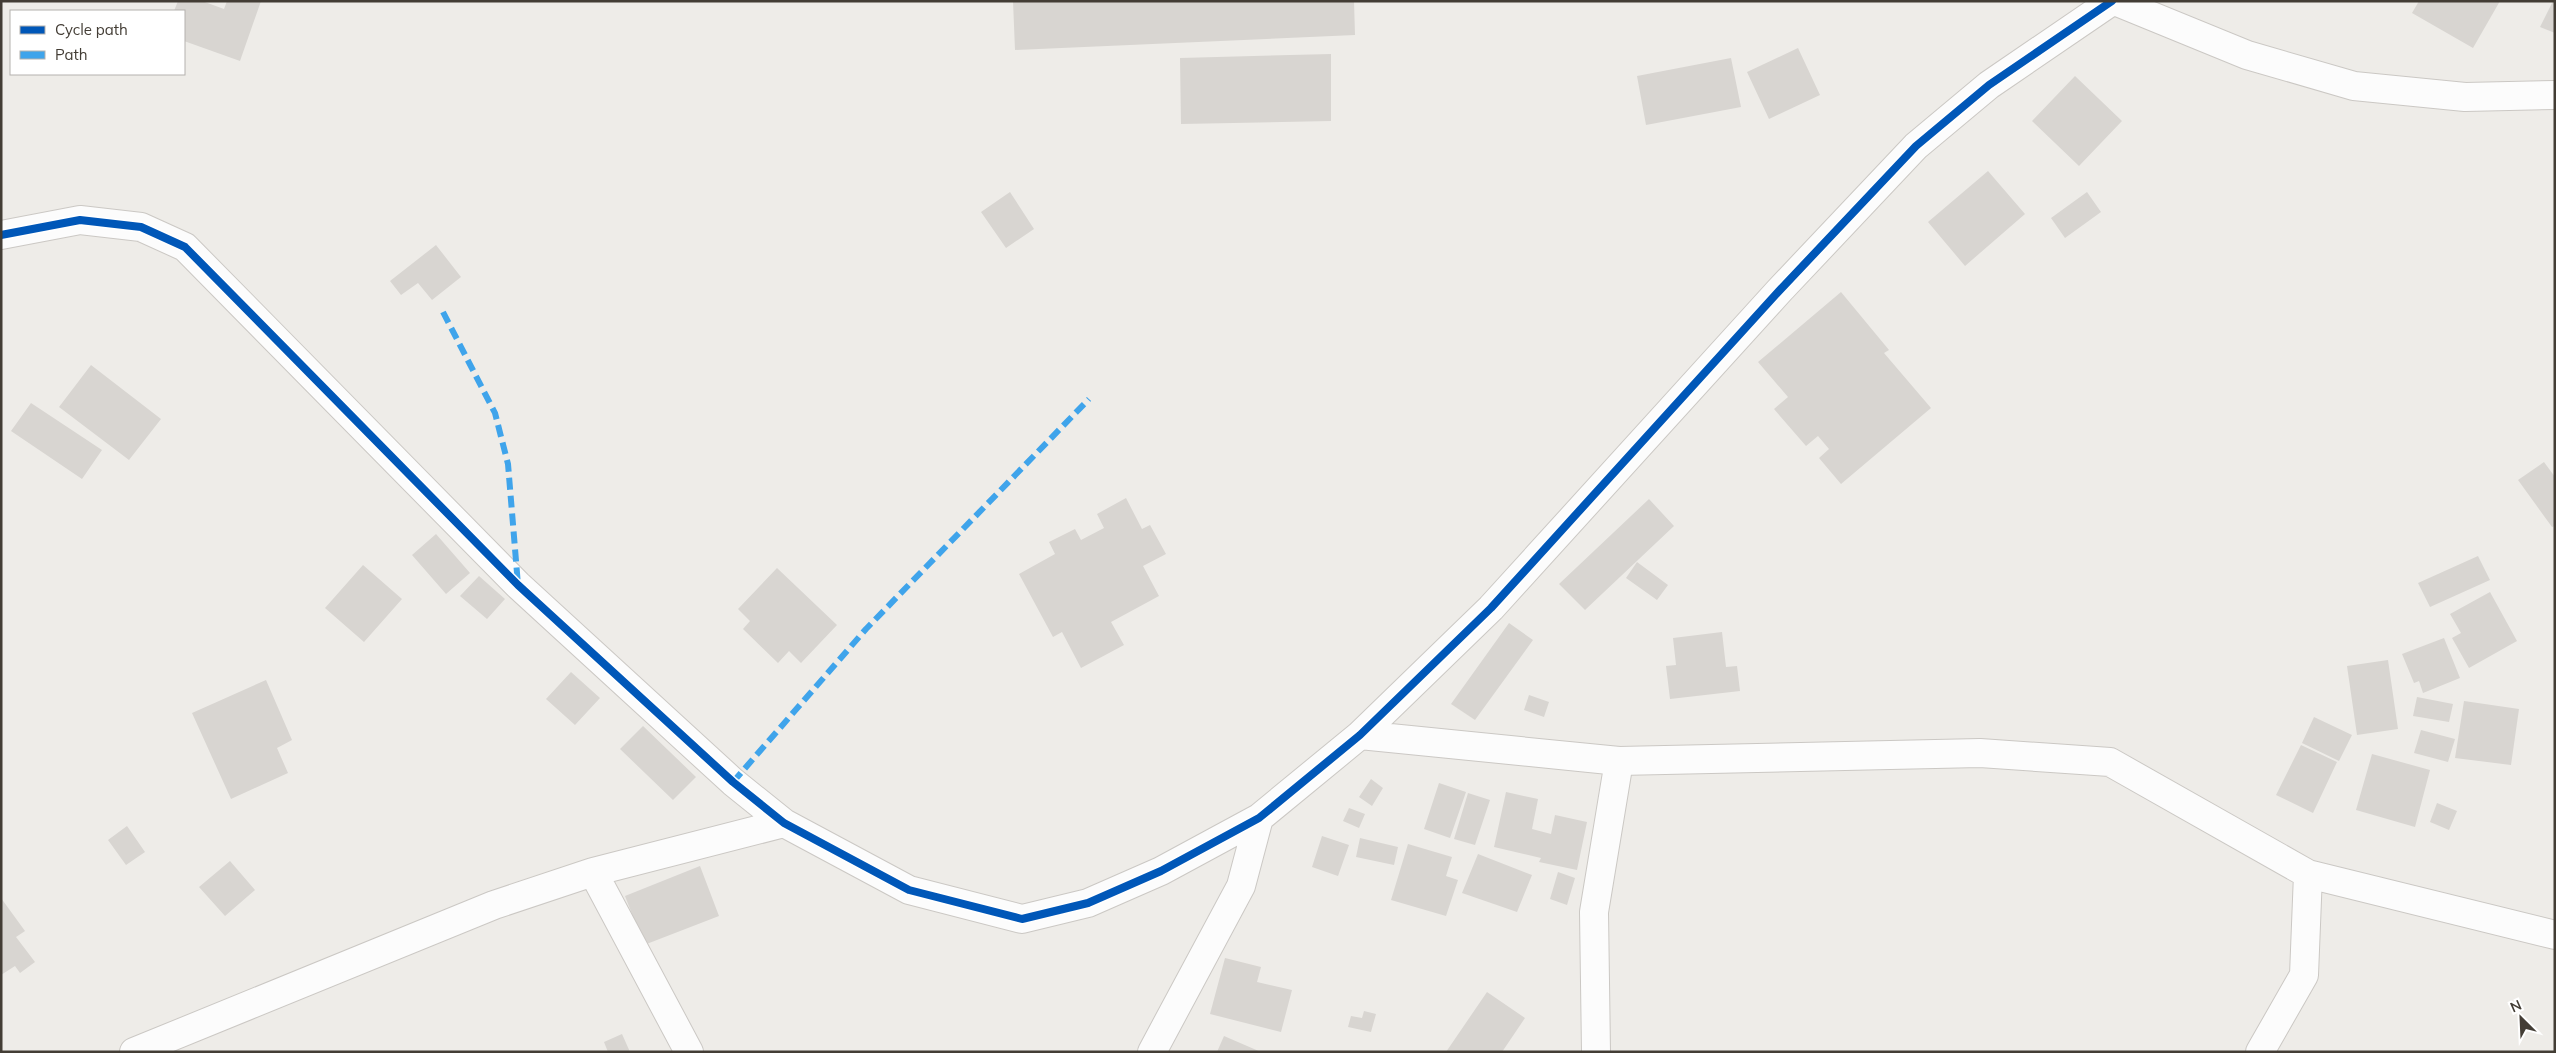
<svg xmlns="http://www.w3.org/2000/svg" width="2556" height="1053" font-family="Mulish,sans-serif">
<rect width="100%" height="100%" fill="#eeece8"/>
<!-- building -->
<path fill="#d8d5d1" d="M178 1H202L224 9 227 1H261L240 61 184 41V11H174Z
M1013 1H1354L1355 35 1015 50Z
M2419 1H2500L2473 48 2412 13Z
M2553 1H2555V33L2540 27Z
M1798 48 1820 95 1769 119 1747 72Z
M1331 54V121L1181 124 1180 58Z
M1731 58 1741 107 1646 125 1637 76Z
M2075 76 2122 121 2079 166 2032 121Z
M1988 171 2025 214 1965 266 1928 222Z
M1010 192 1034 229 1006 248 981 212Z
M2087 192 2101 212 2065 238 2051 218Z
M436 245 461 277 432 300 418 283 401 295 390 281Z
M1841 292 1889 350 1884 353 1931 408 1841 484 1819 458 1829 449 1818 436 1806 446 1774 409 1788 397 1758 362Z
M91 365 161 419 129 460 59 407Z
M31 403 102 450 82 479 11 431Z
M2544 462 2555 477V526L2552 527 2518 480Z
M1126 498 1142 529 1150 525 1166 554 1143 566 1159 596 1111 622 1124 645 1081 668 1062 632 1053 637 1019 574 1055 554 1049 542 1075 529 1081 540 1104 528 1097 514Z
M1649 499 1674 526 1585 610 1559 584Z
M436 534 470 573 446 594 412 555Z
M2478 556 2490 580 2430 607 2418 583Z
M1637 562 1668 585 1657 600 1626 578Z
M363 565 402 599 364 642 325 608Z
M777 568 837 625 801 663 789 651 778 663 743 629 750 621 738 609Z
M479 576 505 599 487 619 460 596Z
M2490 592 2517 641 2469 668 2452 638 2461 633 2450 614Z
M1509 623 1533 640 1475 720 1451 704Z
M1722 632 1726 667 1737 666 1740 691 1670 699 1666 666 1676 665 1673 638Z
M2444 638 2460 678 2423 693 2419 681 2414 683 2402 654Z
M2388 660 2398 729 2357 735 2347 666Z
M571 672 600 698 575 725 546 699Z
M266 680 292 740 277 748 288 773 231 799 192 713Z
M1529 695 1549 702 1544 717 1524 710Z
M2417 697 2453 704 2449 722 2413 716Z
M2464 701 2519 709 2511 765 2455 758Z
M2314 717 2352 735 2339 761 2302 743Z
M643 726 696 777 673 800 620 749Z
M2421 730 2455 739 2448 762 2414 753Z
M2301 745 2337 762 2313 813 2276 795Z
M2372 754 2430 770 2415 827 2356 810Z
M1371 779 1383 788 1372 806 1359 797Z
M1439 783 1466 792 1450 838 1424 829Z
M1506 792 1538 799 1532 829 1551 834 1555 815 1587 822 1577 870 1539 862 1541 858 1494 847Z
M1468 793 1490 800 1475 845 1454 839Z
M2437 803 2457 811 2449 830 2430 822Z
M1349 808 1365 814 1359 828 1343 821Z
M127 826 145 852 126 865 108 840Z
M1322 836 1349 845 1338 876 1312 867Z
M1360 838 1398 847 1394 865 1356 857Z
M1408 844 1452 857 1446 876 1458 880 1446 916 1391 900Z
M1478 854 1532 875 1517 912 1462 893Z
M230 861 255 890 225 916 199 887Z
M700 866 719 916 644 945 625 896Z
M1558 872 1575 878 1567 905 1550 899Z
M1 898 25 931 16 937 35 962 20 973 15 966 1 975Z
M1225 958 1261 967 1257 982 1292 990 1281 1032 1210 1014Z
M1487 992 1525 1018 1502 1052H1446Z
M1364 1011 1376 1014 1371 1032 1348 1027 1351 1016 1362 1018Z
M622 1034 630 1052H608L604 1042Z
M1224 1036 1261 1052H1217Z"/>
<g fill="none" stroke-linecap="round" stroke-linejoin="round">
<defs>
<path id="minor" d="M2115 1 2247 55 2354 86 2465 97 2555 95
M1 235 80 220 141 227 185 247 518 585 733 782 784 823 909 890 1022 919 1088 903 1161 871 1259 818 1360 735 1491 608 1779 291 1916 146 1989 85 2112 1
M1360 735 1619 761 1980 753 2110 762 2308 874 2555 935
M593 872 689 1052
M134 1052 494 905 593 872 784 823
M1152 1052 1241 886 1259 818
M1596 1052 1594 912 1619 761
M2260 1052 2304 975 2308 874"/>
</defs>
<!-- minor casing -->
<use href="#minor" stroke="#cbc8c4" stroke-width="30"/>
<!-- minor -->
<use href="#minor" stroke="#fcfcfc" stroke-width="28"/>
<!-- quiet -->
<path stroke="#3fa4eb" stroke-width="6" stroke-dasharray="12 6" stroke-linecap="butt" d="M443 312 495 413 508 464 518 585
M733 782 866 629 1089 399"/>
<defs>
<path id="cycleway" d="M1 235 80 220 141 227 185 247 518 585 733 782 784 823 909 890 1022 919 1088 903 1161 871 1259 818 1360 735 1491 608 1779 291 1916 146 1989 85 2112 1"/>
</defs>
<!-- cycleway casing -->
<use href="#cycleway" stroke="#fff" stroke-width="11"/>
<!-- cycleway -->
<use href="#cycleway" stroke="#0057b8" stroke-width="8"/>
</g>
<!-- border -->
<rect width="2556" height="1053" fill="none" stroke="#433d35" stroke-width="5"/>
<!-- legend -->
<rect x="10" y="10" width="175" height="65" fill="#ffffff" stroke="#b4b1ae"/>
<rect x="20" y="26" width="25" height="8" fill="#0057b8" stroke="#b4b1ae"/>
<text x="55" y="35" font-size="15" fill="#433d35">Cycle path</text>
<rect x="20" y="51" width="25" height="8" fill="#3fa4eb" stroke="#b4b1ae"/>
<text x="55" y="60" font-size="15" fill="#433d35">Path</text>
<!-- north arrow -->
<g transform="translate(2521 1018) rotate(336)" stroke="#ffffff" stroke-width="4" paint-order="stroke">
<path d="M0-4L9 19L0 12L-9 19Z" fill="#433d35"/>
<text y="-8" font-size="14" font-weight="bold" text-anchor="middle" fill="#433d35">N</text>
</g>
</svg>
